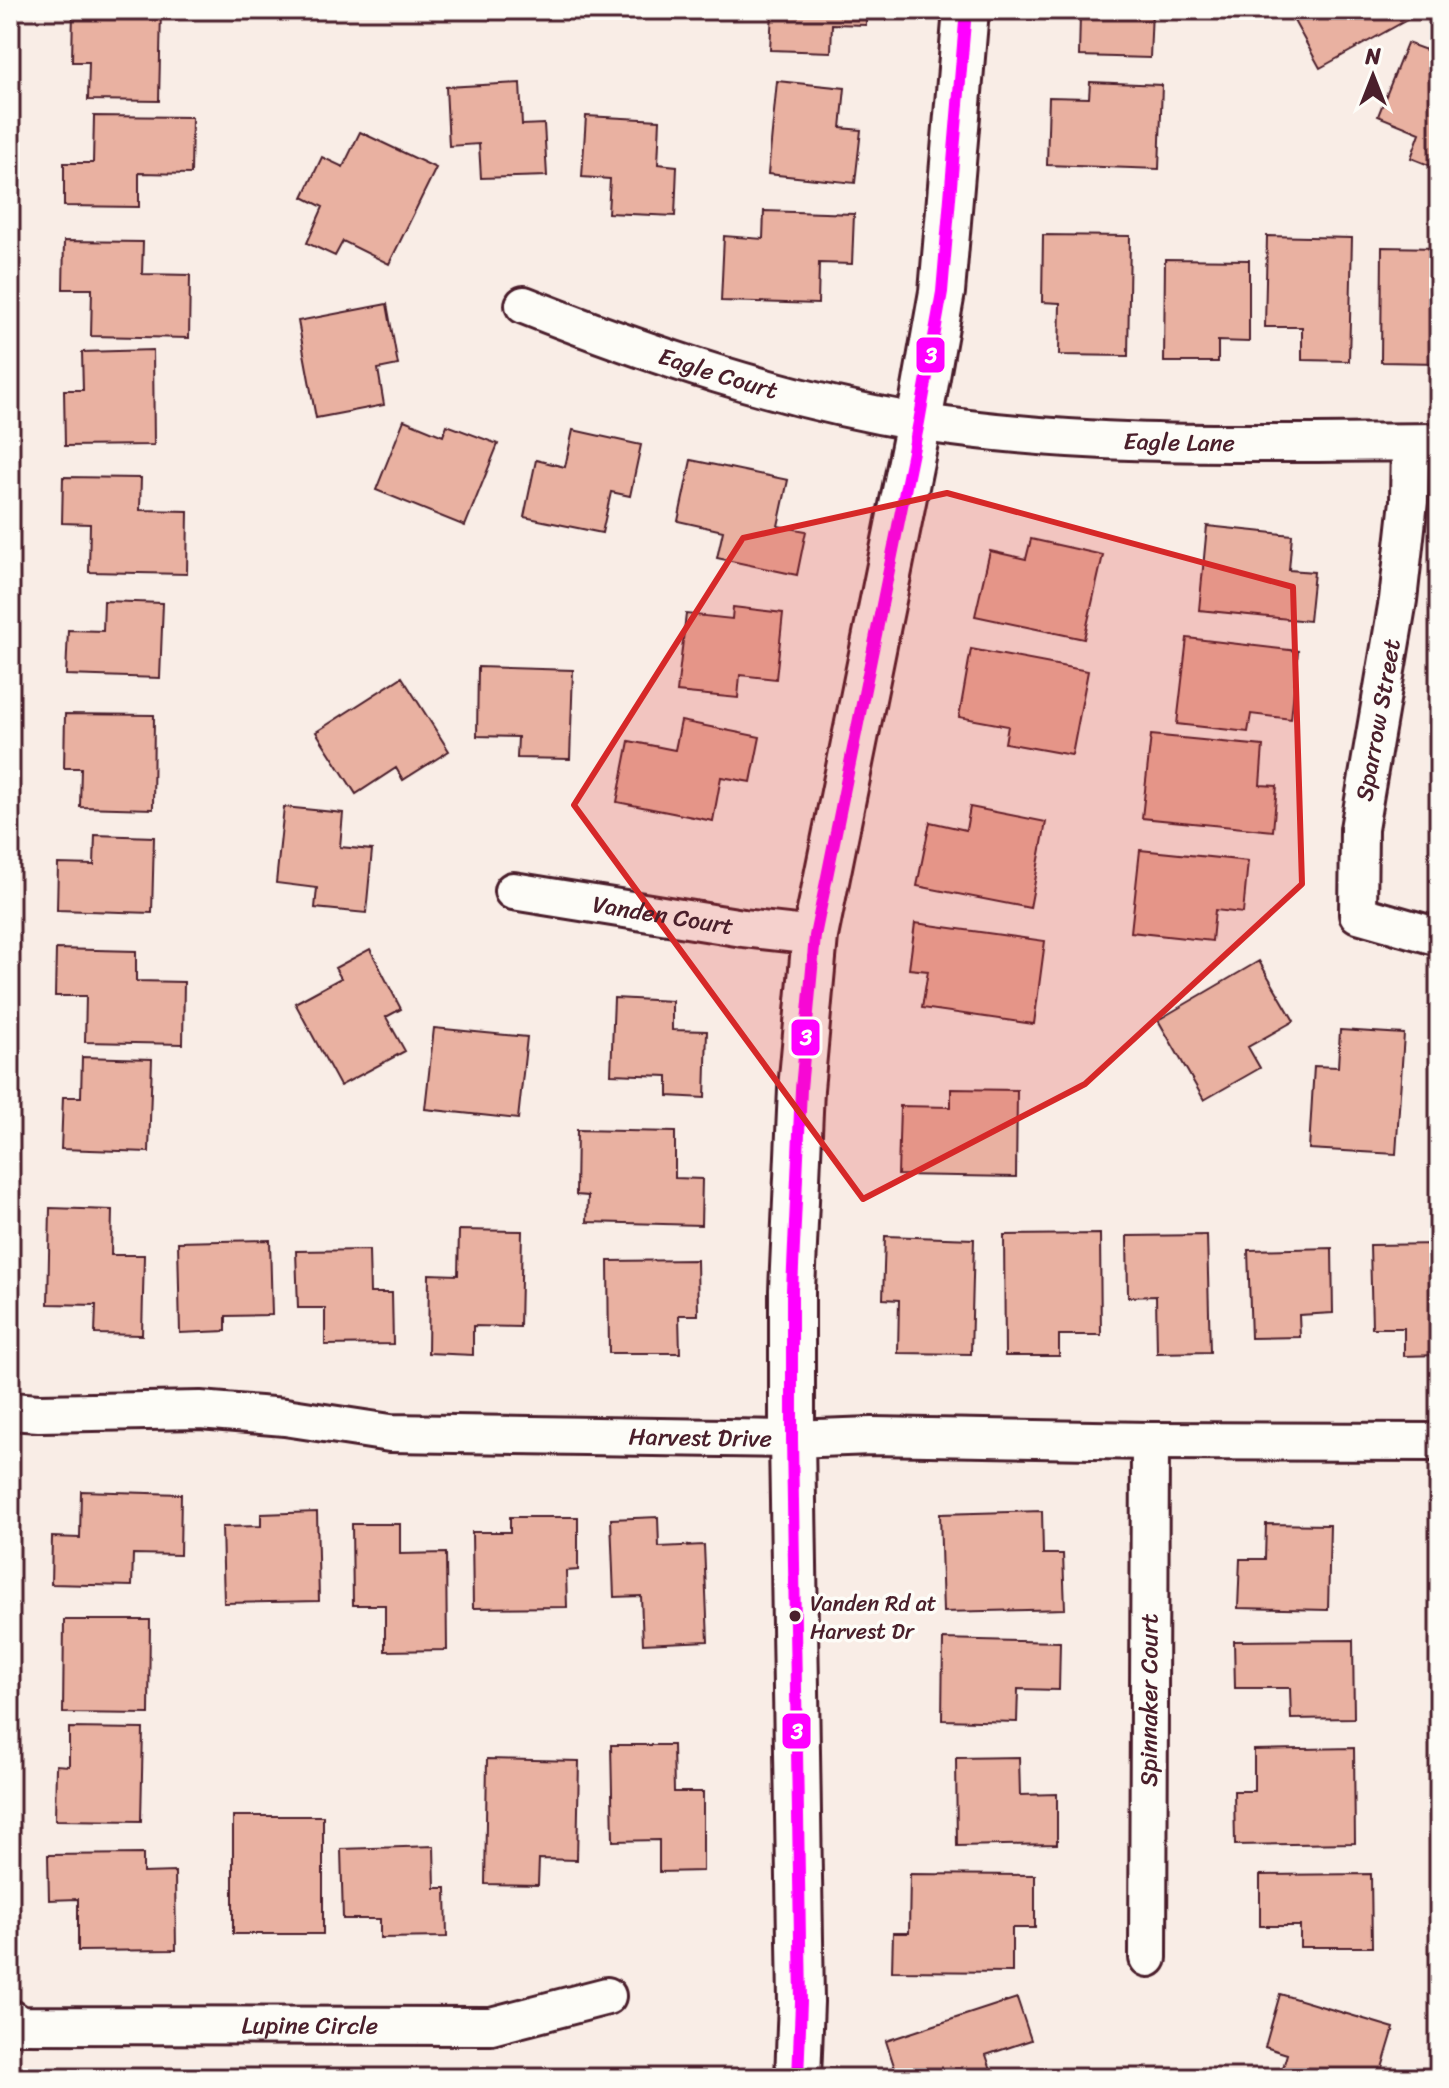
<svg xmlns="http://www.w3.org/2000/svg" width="1449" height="2088" font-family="Sriracha,sans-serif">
<rect width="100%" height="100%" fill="#f9ede6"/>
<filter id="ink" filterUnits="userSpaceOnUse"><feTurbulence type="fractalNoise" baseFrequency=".0125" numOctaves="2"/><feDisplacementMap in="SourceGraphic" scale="16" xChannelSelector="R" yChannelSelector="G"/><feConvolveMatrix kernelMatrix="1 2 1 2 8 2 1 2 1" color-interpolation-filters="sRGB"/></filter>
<g filter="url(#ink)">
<!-- building -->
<path fill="#e9b1a1" stroke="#4a1f2b" stroke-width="2" d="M73 10H161L159 101 88 100 89 62H72Z
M772 10H866V25L832 24 831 52 770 50Z
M1064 10H1152L1150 58 1079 56 1080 16 1064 15Z
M1288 10H1422L1423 11 1320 68Z
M1439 18V169L1411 158 1420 133 1378 116 1407 43 1426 50Z
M777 81 845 88 841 128 861 130 855 183 768 174Z
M1090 82 1162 85 1159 169 1047 165 1049 97 1089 98Z
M520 83 522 125 544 124 547 176 481 178 479 144 449 146 446 87Z
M94 116 192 117 191 174 139 173V207L64 206V163H93Z
M586 116 660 120 658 164 677 166 675 216 608 213 610 179 582 177Z
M360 132 436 168 389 264 343 241 335 256 307 243 323 207 303 197 322 157 343 167Z
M764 211 854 214 852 264 819 263 818 304 721 301 724 236 763 239Z
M1043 235 1130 236 1128 356 1059 355 1060 303 1042 302Z
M1267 236 1352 238 1349 361 1302 360V327H1265Z
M64 241 143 242 142 274 190 275 189 338 91 336 92 289H63Z
M1382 247 1439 248V363L1381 362Z
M1165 259 1249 260V342L1218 341V362H1164Z
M387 304 398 365 378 369 384 405 316 418 298 321Z
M153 350 154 445 65 446 64 390H83L82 352Z
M404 420 443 436 447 425 498 444 465 526 376 490Z
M573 430 641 445 630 496 611 492 602 533 524 517 536 460 565 467Z
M691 460 788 480 778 526 806 531 797 575 717 558 723 531 678 521Z
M63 477 141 478 140 510 188 511 187 574 89 572 90 524 62 523Z
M1207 526 1292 535 1289 570 1314 572 1309 621 1199 610Z
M1031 539 1103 555 1084 639 975 616 990 551 1026 559Z
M104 601 163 603 160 678 66 675 68 630 103 631Z
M733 607 783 613 776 679 740 675 738 698 677 692 686 614 732 619Z
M1187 638 1298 651 1291 719 1251 714 1248 732 1177 724Z
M971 649 1088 671 1072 755 1005 743 1008 726 959 717Z
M478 667 573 670 570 759 517 758 518 737 477 736Z
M402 677 449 751 403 780 396 768 356 794 316 732Z
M65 714 154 715 153 809 80 807 81 768H64Z
M681 721 760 737 751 782 721 777 713 821 617 802 629 741 675 750Z
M1151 735 1263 746 1260 785 1277 786 1273 831 1142 818Z
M284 807 343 813 340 847 372 850 366 913 315 908 317 888 276 883Z
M970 807 1046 822 1030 908 917 886 930 822 966 830Z
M95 835 154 837 152 913 57 910 58 864 94 865Z
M1140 850 1248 861 1243 913 1215 910 1212 941 1131 932Z
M915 923 1045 941 1034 1024 922 1008 928 971 909 969Z
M56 949 136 951V981L184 982 183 1044 85 1042 86 996H55Z
M370 949 401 1009 386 1017 405 1051 340 1086 295 1003 341 978 335 968Z
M1259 961 1294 1021 1248 1047 1260 1068 1204 1100 1158 1020Z
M614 998 672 1001V1030L707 1031 705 1098 668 1096V1076L611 1074Z
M1439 1024V1156H1431Z
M434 1028 527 1037 518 1119 425 1109Z
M1340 1030 1404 1034 1396 1154 1309 1149 1314 1066 1338 1067Z
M82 1057 152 1059 149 1152 61 1149 63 1097H81Z
M951 1089 1017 1090 1016 1177 898 1175 900 1106 951 1107Z
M577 1130 675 1132V1178L702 1179 701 1225 587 1222 588 1196 576 1195Z
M50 1208 112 1210 111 1255H144L142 1335 95 1334 96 1305 48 1304Z
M459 1230 522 1231 520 1327 473 1326V1355L428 1353 429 1274 458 1275Z
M1100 1234 1101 1335H1059V1356H1005L1004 1235Z
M1207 1235 1210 1352 1157 1353 1156 1296 1128 1297 1127 1236Z
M885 1236 974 1239 971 1354 898 1353 899 1300 883 1299Z
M270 1240 272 1315 226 1316V1331L180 1333 178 1242Z
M1439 1244V1355L1404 1356V1328H1372L1370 1245Z
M1332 1248 1333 1313 1299 1315 1300 1337 1251 1338 1248 1250Z
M369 1250 370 1293H392L393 1344 325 1345V1308H298L296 1251Z
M697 1260 698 1315H679L680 1353H609L608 1261Z
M81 1491 181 1494 180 1555 133 1554 132 1586 51 1584 52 1537 80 1538Z
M1042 1511 1043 1554H1063L1065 1609 943 1612 940 1514Z
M317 1512 319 1601 224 1603 222 1527 261 1526V1514Z
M510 1517H578V1570L566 1571 567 1607 473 1608 472 1532H510Z
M658 1517 659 1547 704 1545 708 1641 643 1644 641 1596 614 1597 611 1519Z
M352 1524H400V1554L446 1553 447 1650 385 1651V1605H353Z
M1266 1524 1330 1525 1328 1610 1238 1608 1240 1559H1265Z
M64 1620H150L149 1714 63 1713Z
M943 1639 1060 1642 1059 1690 1018 1689 1017 1722 942 1720Z
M1353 1640 1354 1718 1291 1719 1290 1688H1235L1234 1641Z
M69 1728 143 1729 141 1821 55 1820 56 1765 69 1766Z
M611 1745H673L674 1792H703V1871L659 1872V1840L613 1841Z
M1354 1748 1355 1843 1235 1845 1234 1791H1254V1750Z
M1019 1757 1020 1795 1057 1794V1844L957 1846 956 1758Z
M487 1759 579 1761 577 1860 539 1859 538 1885 485 1884Z
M233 1816H323V1934H233Z
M434 1846 435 1888H446L447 1937 380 1938V1919H343L341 1849Z
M143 1854V1873L175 1872 176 1950 78 1951V1899L49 1900 48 1855Z
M910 1874 1035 1875V1928H1012V1972L892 1971 893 1933H909Z
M1371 1874 1372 1947H1300V1926H1260V1875Z
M1280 1994 1394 2028 1379 2078H1280L1287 2054 1265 2047Z
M1017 1998 1031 2040 986 2055 994 2078H898L886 2041Z"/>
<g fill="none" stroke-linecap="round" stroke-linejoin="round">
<defs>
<g id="street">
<path id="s1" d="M524 305C650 355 783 400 918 422 1091 449 1265 443 1439 442"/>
<path d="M1410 443 1409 501 1398 600 1359 829 1358 914 1439 937"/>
<path id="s2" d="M513 891 743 928 815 936"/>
<path id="s3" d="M10 1411 39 1413 200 1410 285 1417 390 1433 792 1439 872 1436 1150 1441 1439 1442"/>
<path id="s4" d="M1148 1958 1150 1441"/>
<path id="s5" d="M10 2018 20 2025 491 2026 607 1996"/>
</g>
<path id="secondary" d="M798 2078 801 2002 792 1439V1290L801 1089 815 936 919 422 942 292 966 10"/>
</defs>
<!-- street casing -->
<use href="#street" stroke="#4a1f2b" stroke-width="42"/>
<!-- secondary casing -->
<use href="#secondary" stroke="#4a1f2b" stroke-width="50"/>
<!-- street -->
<use href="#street" stroke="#fdfcf7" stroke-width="36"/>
<!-- secondary -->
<use href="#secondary" stroke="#fdfcf7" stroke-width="44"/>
<defs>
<path id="bus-1" d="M798 2078 801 2002 792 1439V1290L801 1089 815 936 919 422 942 292 966 10"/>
</defs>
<!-- bus-1 casing -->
<use href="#bus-1" stroke="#fdfcf7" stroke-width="18"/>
<!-- bus-1 -->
<use href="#bus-1" stroke="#f0f" stroke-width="12"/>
</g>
</g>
<!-- marked area -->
<path fill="#d62828" fill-opacity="0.2" stroke="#d62828" stroke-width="6" stroke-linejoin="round" d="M947 493 1293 587 1302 884 1085 1084 863 1199 574 805 743 538Z"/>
<!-- markers -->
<circle fill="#4a1f2b" stroke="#fdfcf7" stroke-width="3" cx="795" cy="1616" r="7"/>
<g text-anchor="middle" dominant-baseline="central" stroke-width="7" stroke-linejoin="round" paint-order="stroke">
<!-- bus labels -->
<g font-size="22" fill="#4a1f2b" stroke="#fdfcf7" text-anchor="start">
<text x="810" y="1603">Vanden Rd at<tspan x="810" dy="28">Harvest Dr</tspan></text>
</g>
<!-- street labels -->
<g font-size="24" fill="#4a1f2b" stroke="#fdfcf7">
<text stroke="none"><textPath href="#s1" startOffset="206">Eagle Court</textPath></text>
<text stroke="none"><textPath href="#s1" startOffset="674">Eagle Lane</textPath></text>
<text transform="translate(1378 720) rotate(-80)">Sparrow Street</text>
<text stroke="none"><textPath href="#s2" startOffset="152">Vanden Court</textPath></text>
<text stroke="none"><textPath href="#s3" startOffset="692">Harvest Drive</textPath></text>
<text stroke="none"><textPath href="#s4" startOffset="258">Spinnaker Court</textPath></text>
<text stroke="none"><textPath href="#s5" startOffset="302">Lupine Circle</textPath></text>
</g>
</g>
<g stroke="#fdfcf7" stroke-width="3">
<rect x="915" y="336" width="31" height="38" rx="8" fill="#f0f"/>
<rect x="790" y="1018" width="31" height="39" rx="8" fill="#f0f"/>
<rect x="781" y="1712" width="31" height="38" rx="8" fill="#f0f"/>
</g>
<g font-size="22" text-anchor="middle" font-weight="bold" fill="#fff">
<text x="931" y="363">3</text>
<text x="806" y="1045">3</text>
<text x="797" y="1739">3</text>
</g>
<!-- margin -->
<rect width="1449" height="2088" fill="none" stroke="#fdfcf7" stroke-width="40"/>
<rect x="20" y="20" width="1409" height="2048" fill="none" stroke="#4a1f2b" stroke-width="3" filter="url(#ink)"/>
<!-- north arrow -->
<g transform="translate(1373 76)" stroke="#fdfcf7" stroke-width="6" paint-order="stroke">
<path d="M0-6L14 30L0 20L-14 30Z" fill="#4a1f2b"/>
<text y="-12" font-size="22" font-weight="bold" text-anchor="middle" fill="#4a1f2b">N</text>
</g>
</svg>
